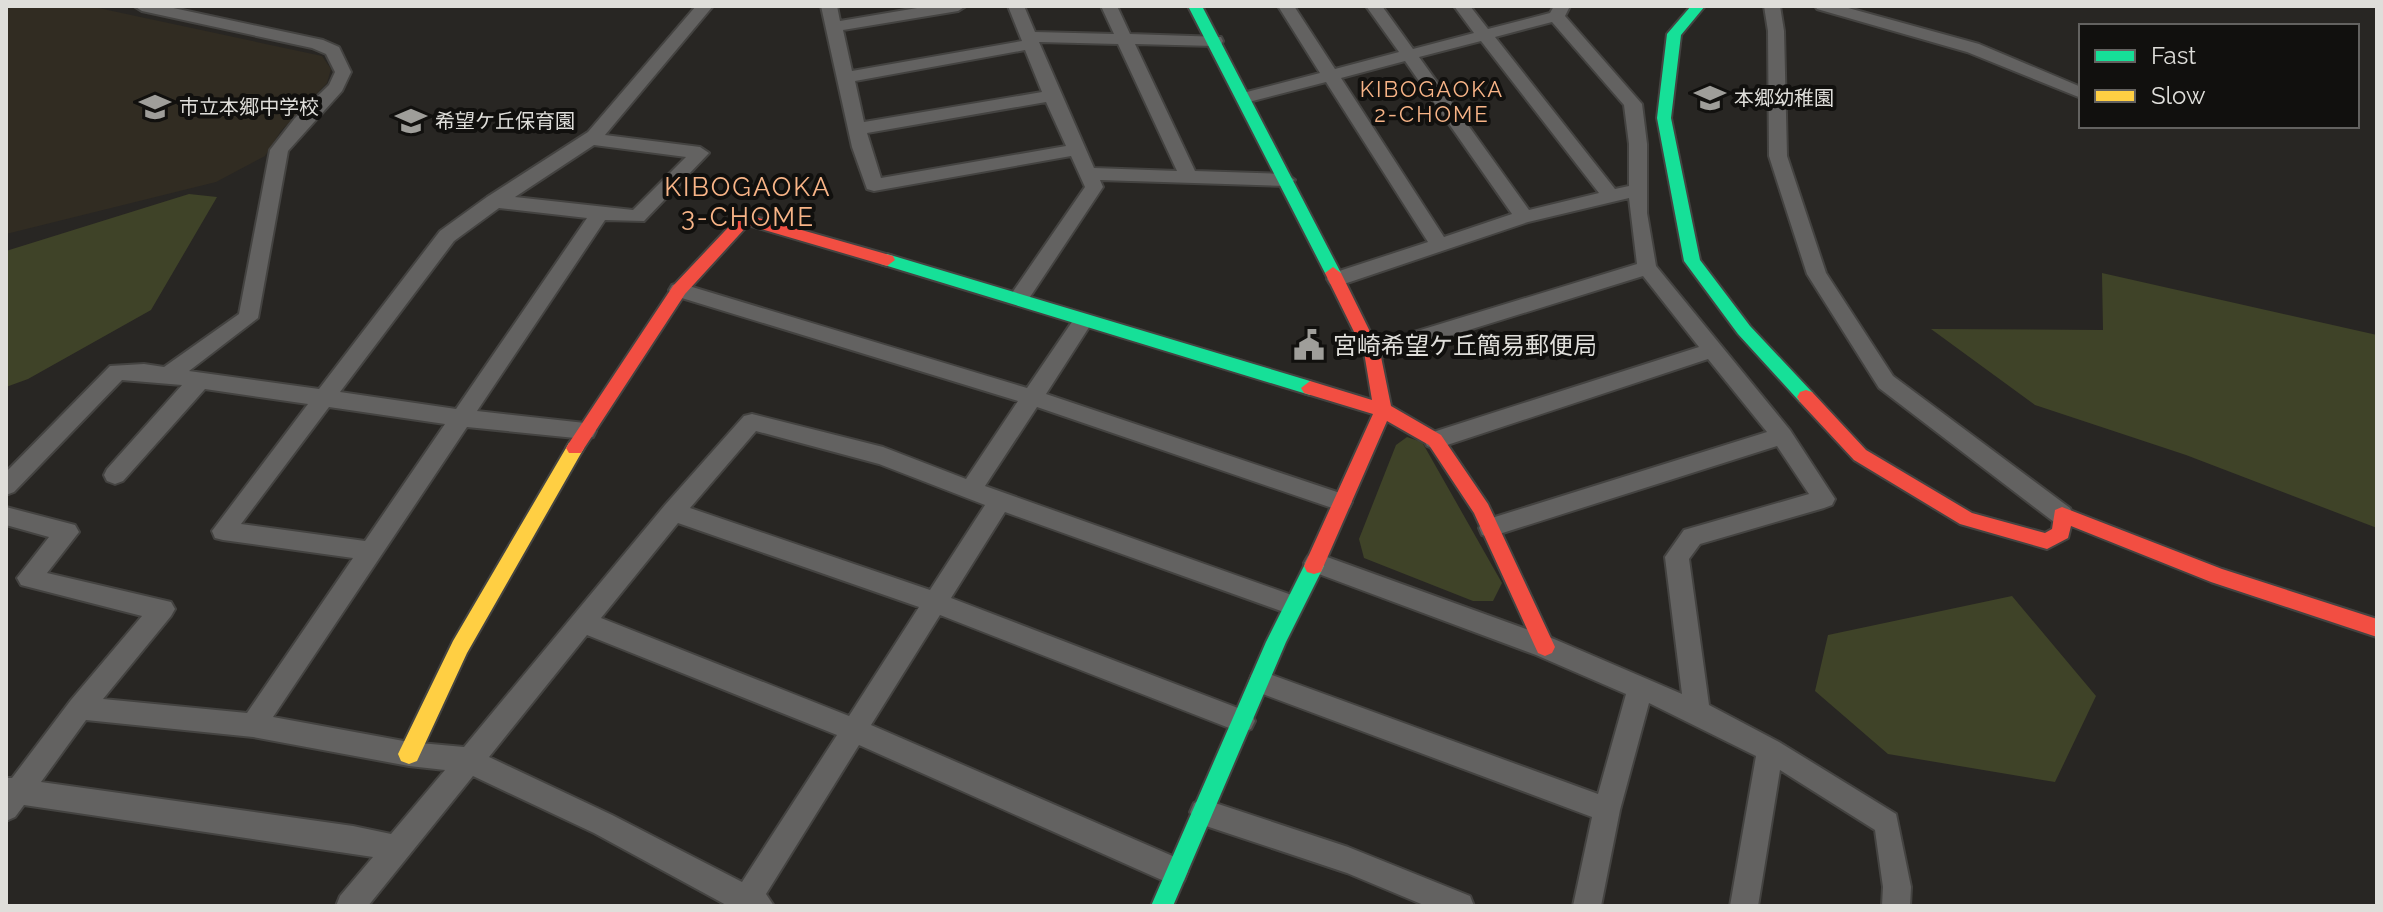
<svg xmlns="http://www.w3.org/2000/svg" width="2383" height="912" font-family="Raleway,'Noto Sans JP',sans-serif">
<rect width="100%" height="100%" fill="#282623"/>
<!-- built -->
<path fill="#312c22" d="M6 6H89L322 56 331 69 327 83 281 131 265 156 216 182 6 234Z"/>
<!-- green -->
<path fill="#3f4328" d="M189 194 217 197 151 310 28 379 6 387V251Z
M2102 273 2377 335V528L2186 455 2035 405 1931 329 2103 330Z
M1407 437 1422 442 1502 583 1493 601H1473L1364 558 1359 539 1396 445Z
M2012 596 2096 696 2055 782 1888 754 1815 691 1828 635Z"/>
<g fill="none" stroke-linecap="round" stroke-linejoin="round">
<defs>
<path id="street" d="M134 6H164L323 40 339 47 351 72 342 91 288 151 258 318 189 371 319 389 440 231 487 197 588 132 696 6H713L605 135 700 147 709 153 644 221 605 220 477 411 585 423 593 425 596 431 593 437 585 439 467 427 273 717 409 742 464 747 665 505 744 416 752 414 883 447 966 479 1018 401 672 295 669 290 672 285 679 283 1027 388 1076 316H1090L1093 321 1046 394 1349 496 1352 502 1349 508 1341 511 1037 407 985 486 1300 598 1304 605 1300 612 1292 615 1005 512 951 598 1251 713 1255 721 1251 729 1242 733 940 615 871 725 1184 861 1188 871 1184 881 1174 885 1164 881 859 745 766 894 774 906H728L594 833 473 776 368 906H336L340 896 373 857 24 805 15 817 6 821V778H12L71 700 142 616 21 585 17 578 49 537 6 525V507L75 525 79 532 47 573 171 602 175 609 171 616 103 699 247 713 353 558 223 540 215 538 212 531 308 404 205 389 123 481 115 484 107 481 104 475 107 469 182 385 122 380 14 492 6 495V472L110 366 144 364 164 367 239 314 270 150 295 118 329 85 335 72 326 54 312 48 142 11ZM594 145 686 157 633 210 515 197ZM499 208 587 218 456 409 340 392 454 241ZM329 407 445 424 365 541 241 524ZM756 431 879 464 985 505 930 590 690 508ZM678 523 919 607 849 716 601 618ZM587 635 837 735 742 882 612 815 489 757ZM86 720 253 737 409 766 445 770 391 834 353 826 41 782Z
M821 6H837L840 21 929 6H966L958 11 843 30 852 71 1022 41 1008 6H1024L1035 32 1114 34 1101 6H1117L1130 34 1221 37 1223 41 1221 45 1215 46 1135 44 1195 171 1286 174 1295 180 1286 186 1100 180 1103 187 1026 303H1012L1009 298 1012 293 1085 187 1071 156 874 191 867 189 852 147ZM1039 42 1118 44 1177 171 1094 168ZM1025 50 1042 92 864 122 855 81ZM1046 102 1066 146 881 178 867 133Z
M1278 6H1294L1335 69 1399 52 1366 6H1382L1413 49 1474 33 1454 6H1470L1488 29 1550 13 1554 6H1570L1565 16 1642 104 1647 144V213L1656 266 1790 430 1835 499 1832 505 1824 508 1700 544 1689 559 1709 705 1779 742 1896 814 1911 887 1910 906H1882L1883 887 1875 830 1780 770 1758 906H1730L1756 756 1649 703 1620 810 1601 906H1573L1592 817 1252 690 1249 682 1252 674 1261 671 1598 794 1626 694 1536 655 1308 570 1304 563 1308 556 1316 553 1554 639 1682 694 1665 557 1684 530 1809 494 1777 446 1490 537 1482 535 1479 528 1482 521 1767 432 1708 359 1435 449 1427 446 1424 440 1427 434 1699 347 1643 276 1372 360 1365 357 1362 352 1365 347 1637 264 1629 198 1528 222 1344 284H1330L1327 279 1330 274 1428 242 1326 82 1245 103 1236 98 1239 94 1320 73ZM1552 22 1624 105 1629 144V186L1615 189 1495 37ZM1481 41 1599 193 1529 210 1419 57ZM1405 61 1512 214 1444 237 1341 78Z
M1764 6H1780L1784 31 1787 156 1826 273 1893 376 2070 508 2073 515 2070 522 2062 524 2054 522 1879 388 1807 274 1769 156 1768 31Z
M1815 6H1841L1979 44 2081 87V98L1967 52 1817 9Z
M1203 799 1348 847 1470 896 1474 906H1426L1347 873 1203 825 1194 821 1190 812 1194 803Z"/>
<path id="fast" d="M1188 6H1202L1341 273 1339 277 1333 279 1325 273Z
M1691 6H1705L1681 35 1671 118 1700 260 1750 326 1812 392 1815 397 1812 402H1800L1738 334 1684 261 1657 118 1667 34Z
M887 254 1310 381 1319 388 1310 395 881 264 879 260Z
M1314 558 1321 560 1324 566 1286 642 1173 906H1151L1266 642 1307 560Z"/>
<path id="slow" d="M575 441 581 443 584 448 467 653 417 761 409 764 401 761 398 754 453 641 569 443Z"/>
<path id="jam" d="M745 214 893 256 895 260 887 266 748 225 685 294 581 453H569L566 448 569 443 673 286 740 215Z
M1333 267 1341 273 1380 352 1391 406 1441 435 1488 504 1555 647 1552 653 1545 656 1538 653 1474 513 1429 445 1387 421 1321 572 1314 574 1307 572 1304 566 1373 414 1304 393 1301 388 1310 381 1372 400 1364 352 1325 273Z
M1806 390 1812 392 1866 450 1972 513 2045 533 2052 529 2055 510 2062 507 2222 569 2377 619V637L2211 582 2071 526 2068 538 2047 549 1960 524 1854 460 1800 402 1797 397 1800 392Z"/>
</defs>
<!-- street casing -->
<use href="#street" stroke="#444341" stroke-width="4"/>
<!-- fast casing -->
<use href="#fast" stroke="#444341" stroke-width="4"/>
<!-- slow casing -->
<use href="#slow" stroke="#444341" stroke-width="4"/>
<!-- jam casing -->
<use href="#jam" stroke="#444341" stroke-width="4"/>
<!-- street -->
<use href="#street" fill="#636261" fill-rule="evenodd"/>
<!-- fast -->
<use href="#fast" fill="#16e098" fill-rule="evenodd"/>
<!-- slow -->
<use href="#slow" fill="#ffcf43" fill-rule="evenodd"/>
<!-- jam -->
<use href="#jam" fill="#f24e42" fill-rule="evenodd"/>
</g>
<!-- icons -->
<defs>
<symbol id="school-bare" viewBox="-9 -9 18 18"><path d="M0-5L7-2L0 1L-7-2ZM-4 1L0 2.5L4 1V4Q0 6-4 4Z" fill="#9f9e9a" stroke="#11100e" stroke-width="2.5" paint-order="stroke"/></symbol>
<symbol id="civic-bare" viewBox="-9 -9 18 18"><path d="M-.6-6.5H3V-4.5H.6V-3L4-1V1h2V6H-6V1h2V-1L-.6-3ZM-1.2 2.5V6h2.4V2.5Z" fill="#9f9e9a" stroke="#11100e" stroke-width="2.5" paint-order="stroke"/></symbol>
</defs>
<g fill-rule="evenodd">
<use href="#school-bare" x="1688" y="76" width="44" height="44"/>
<use href="#school-bare" x="133" y="85" width="44" height="44"/>
<use href="#school-bare" x="389" y="99" width="44" height="44"/>
<use href="#civic-bare" x="1287" y="323" width="44" height="44"/>
</g>
<g text-anchor="middle" dominant-baseline="central" stroke-width="8" stroke-linejoin="round" paint-order="stroke">
<!-- far-poi labels -->
<g font-size="20" fill="#dfdeda" stroke="#11100e" text-anchor="start">
<text x="1734" y="98">本郷幼稚園</text>
<text x="179" y="107">市立本郷中学校</text>
<text x="435" y="121">希望ケ丘保育園</text>
</g>
<!-- far-neighbourhood labels -->
<g font-size="22" letter-spacing="2" fill="#f8b487" stroke="#11100e">
<text x="1432" y="89">KIBOGAOKA<tspan x="1432" dy="25">2-CHOME</tspan></text>
</g>
<!-- poi labels -->
<g font-size="24" fill="#dfdeda" stroke="#11100e" text-anchor="start">
<text x="1333" y="345">宮崎希望ケ丘簡易郵便局</text>
</g>
<!-- neighbourhood labels -->
<g font-size="26" letter-spacing="2" fill="#f8b487" stroke="#11100e">
<text x="748" y="187">KIBOGAOKA<tspan x="748" dy="30">3-CHOME</tspan></text>
</g>
</g>
<!-- border -->
<rect width="2383" height="912" fill="none" stroke="#dfdeda" stroke-width="16"/>
<!-- legend -->
<rect x="2079" y="24" width="280" height="104" fill="#11100e" stroke="#636260" stroke-width="2"/>
<rect x="2095" y="50" width="40" height="12" fill="#16e098" stroke="#636260" stroke-width="2"/>
<text x="2151" y="64" font-size="24" fill="#dfdeda">Fast</text>
<rect x="2095" y="90" width="40" height="12" fill="#ffcf43" stroke="#636260" stroke-width="2"/>
<text x="2151" y="104" font-size="24" fill="#dfdeda">Slow</text>
</svg>
